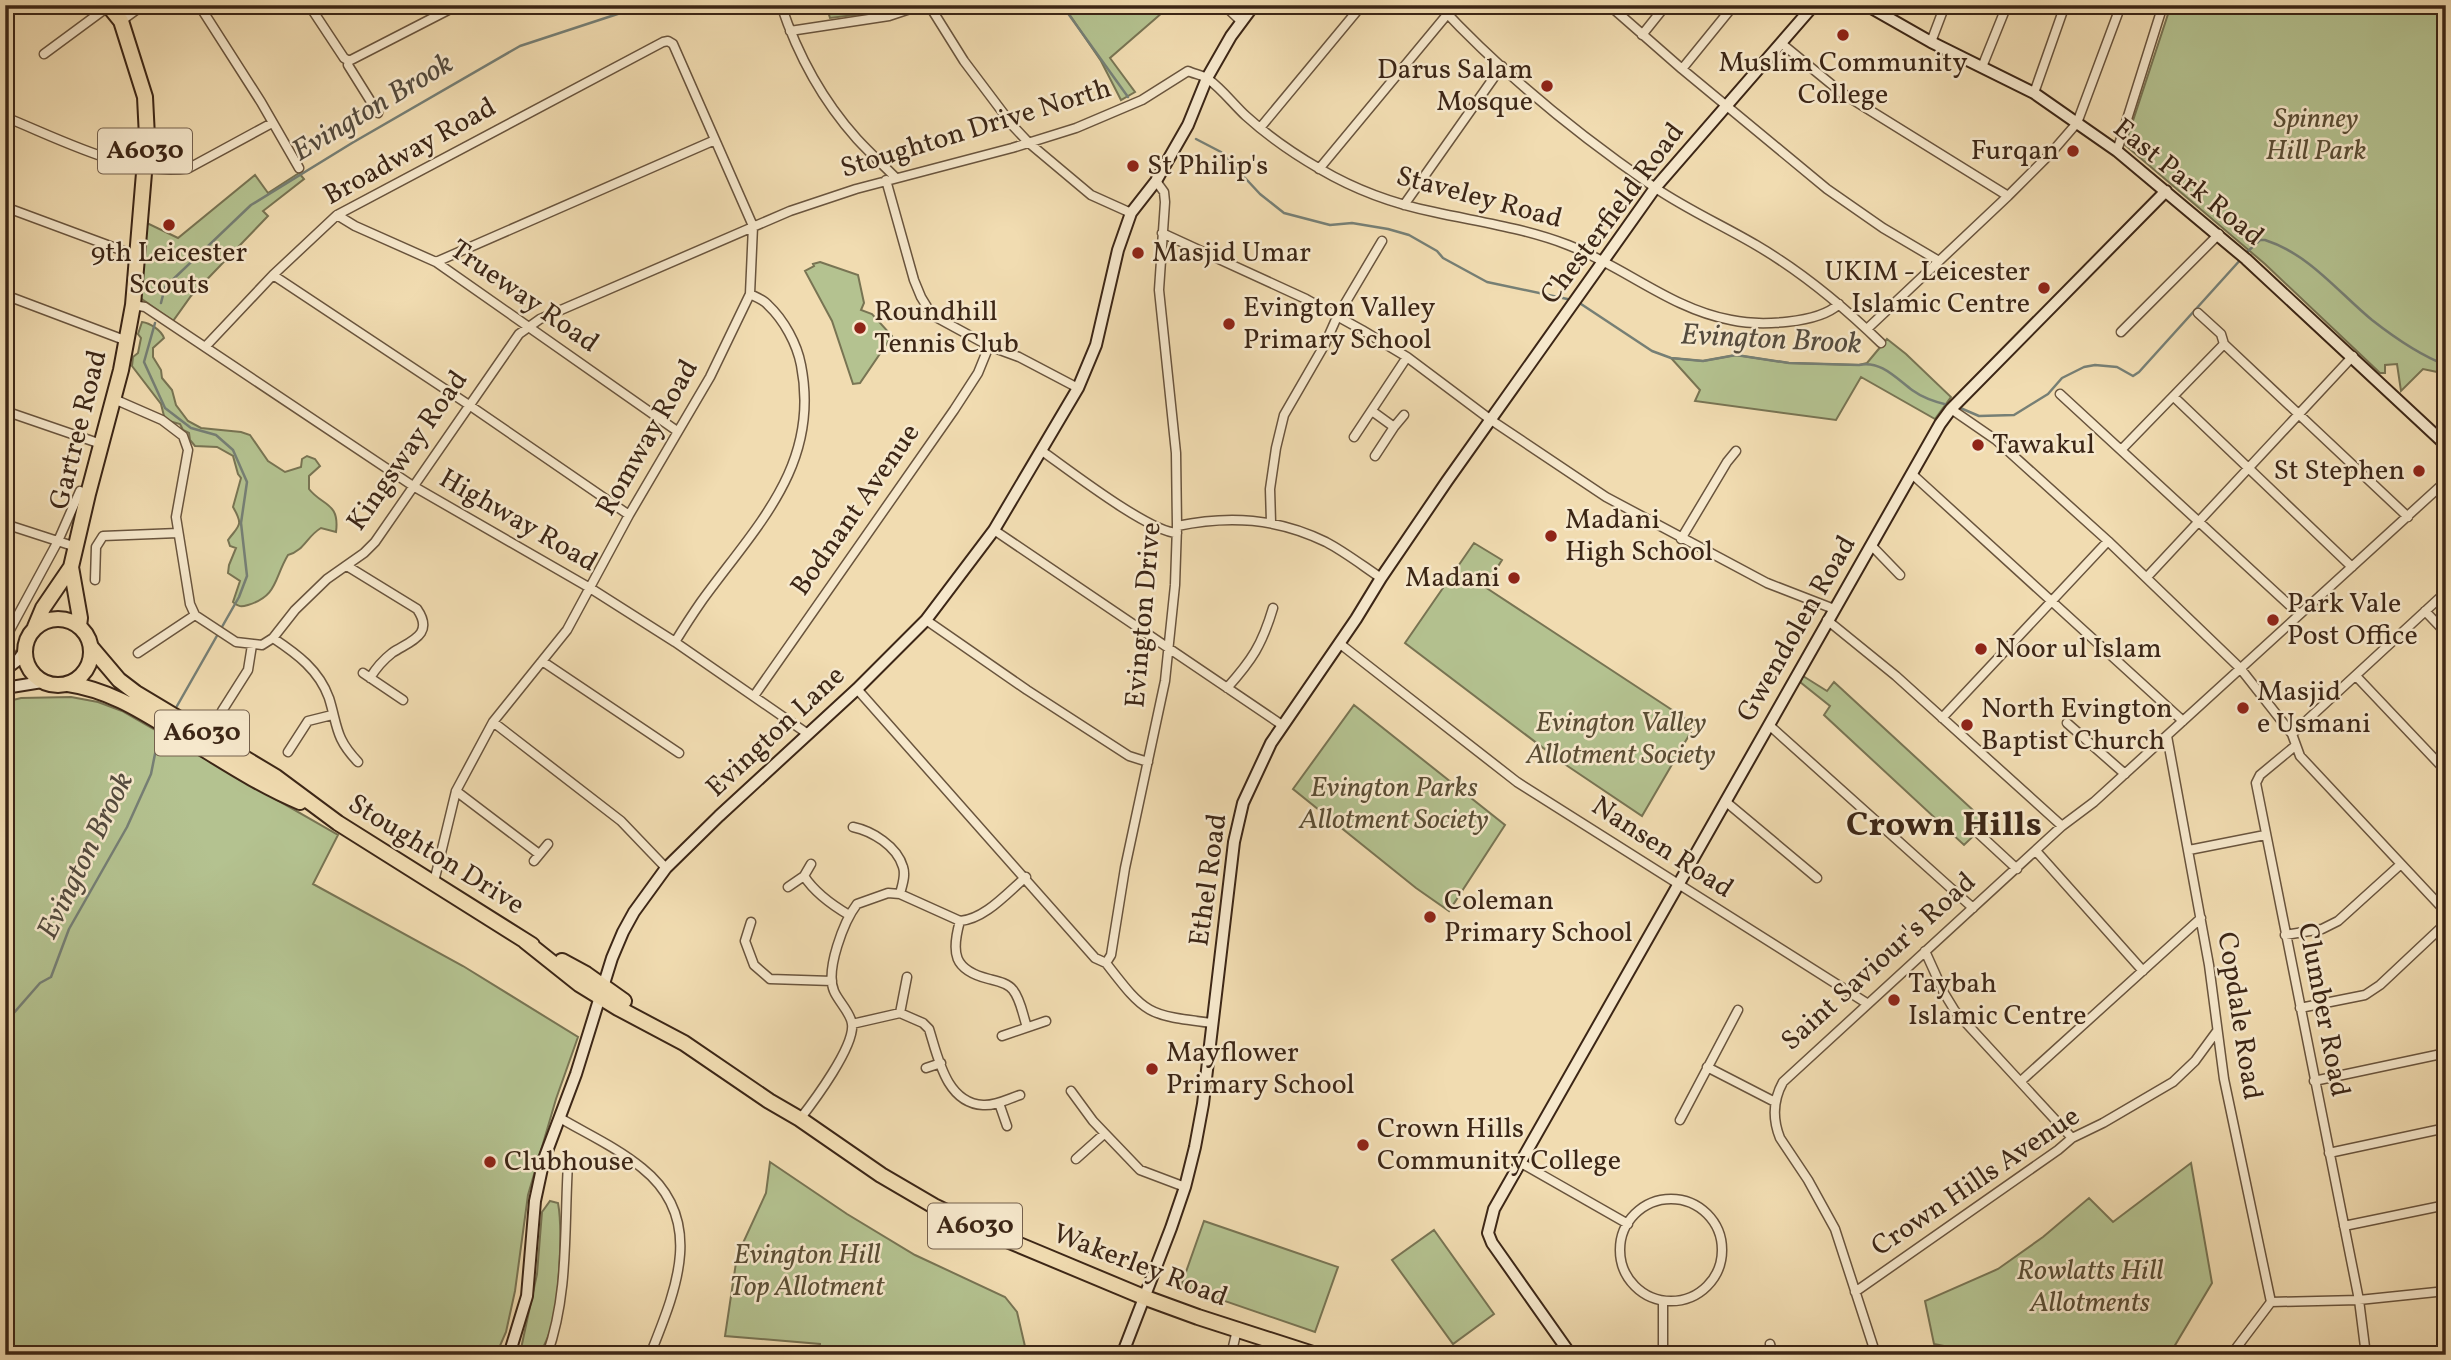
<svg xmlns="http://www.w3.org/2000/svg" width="2451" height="1360" font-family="Vollkorn,serif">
<rect width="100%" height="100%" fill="#f1dcb1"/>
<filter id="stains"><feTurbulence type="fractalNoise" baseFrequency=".00286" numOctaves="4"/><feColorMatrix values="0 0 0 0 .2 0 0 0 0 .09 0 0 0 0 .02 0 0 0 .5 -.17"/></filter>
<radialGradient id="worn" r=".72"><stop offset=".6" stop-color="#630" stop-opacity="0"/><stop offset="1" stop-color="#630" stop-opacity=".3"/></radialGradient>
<!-- green -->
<path fill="#b4c290" stroke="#787453" stroke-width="2" d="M826 5H903L879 12 830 18Z
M1063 5 1170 6 1110 58 1135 92 1121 100 1101 61Z
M2171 5H2446V381L2437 372 2423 369 2401 391 2397 364 2385 365V373H2380L2265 264 2125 145Z
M299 173 304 179 263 211 268 216 191 296 173 321 139 297 147 223 178 238 255 175 268 193Z
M820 262 858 275 864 303 861 310 872 314 892 336 860 383 853 384 832 321 805 271 814 266 813 264Z
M142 322C150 323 161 330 164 338L153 348V357L161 370 162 378 172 390 176 405 188 421 201 428 241 432 250 435 268 461 285 472 301 467 302 459 307 456 315 459 320 466 309 476V489C322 506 340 502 336 532L321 528C307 536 304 551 288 555 274 578 278 596 248 605 241 607 239 607 233 602L240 581 228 573 229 565 236 548 230 546 228 540C239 525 244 526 233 507L241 478 238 474 233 456 217 447 195 446 190 440 189 433 183 430 180 424 169 421 164 416 161 404 132 366 133 357 138 353 141 338 138 334Z
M1887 339 1906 354 1951 397 1935 419 1861 377 1836 420 1695 401 1700 390 1671 358 1703 361 1736 355 1789 363 1859 365 1867 363Z
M1474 543 1502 560 1485 587 1695 725 1642 816 1563 763 1405 643Z
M1803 676 1827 691 1834 682 1987 823 1964 845 1824 715 1830 706 1800 682Z
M71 697 98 702 122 711 338 835 313 884 463 966 578 1037 556 1099 528 1195 515 1291 506 1332 496 1355H5V702L21 698Z
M1354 705 1505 825 1449 911 1416 888 1293 789Z
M770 1162 847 1214 915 1255 1005 1297 1017 1312 1027 1355H820V1344L725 1336 737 1256 766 1193Z
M2191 1163 2212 1283 2174 1347 2172 1355H1989L1934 1344 1925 1301 1998 1269 2043 1237 2089 1198 2113 1222Z
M550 1201 558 1203C563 1229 559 1303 551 1329 548 1337 544 1346 540 1354L526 1355 521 1352 522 1344 537 1274 542 1212Z
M1204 1221 1338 1267 1315 1332 1181 1286Z
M1434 1230 1494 1314 1453 1344 1392 1260Z"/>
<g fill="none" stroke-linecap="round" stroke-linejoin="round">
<!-- stream -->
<path stroke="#767f75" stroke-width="2.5" d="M1062 5 1128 97
M1196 139 1221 152 1260 194 1284 213 1330 225 1352 223 1388 229 1409 235 1437 251 1443 258 1487 282 1572 300
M2246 253 2260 240H2265C2309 254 2338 292 2372 320 2395 338 2419 355 2446 365
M1578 302 1652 351 1671 358 1703 361 1736 355 1789 363 1859 365C1880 360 1896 378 1912 390 1923 398 1935 402 1948 405
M161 303 165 287 251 205 352 143 520 46 645 5
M155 323 144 362 165 408 191 428 216 435 233 450 247 482 241 523 247 576 239 597 177 706
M1958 407 1979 416 2014 415 2048 394 2062 378 2084 367 2095 365 2117 367 2133 376 2139 372 2242 258
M5 1023 40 983 51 977 69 929 127 827 151 774 158 739 162 731"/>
<defs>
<path id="street" d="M199 5 261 102 299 168
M309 5 344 58 349 61 348 65 378 113
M781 5C797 53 823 101 857 139 869 152 883 165 896 178
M929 5 964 61 1013 126 1029 143 1091 195 1131 213
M1224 5 1242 22
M1439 5C1503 74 1577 134 1654 187 1686 209 1722 225 1756 245 1802 272 1843 306 1881 343
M1609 5 1682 69 1827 189 1883 228 1939 261
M121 21 143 5
M790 31 889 16 922 5
M1642 35 1666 5
M1931 42 1945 5
M1781 43 1842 93 2008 196
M44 54 109 6
M349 61 458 5
M1982 67 2007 5
M1682 69 1734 5
M2034 93 2065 5
M5 117C58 138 132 178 189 168L272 123
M1260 128 1362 5
M2117 151 2163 5
M1319 169 1455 5
M886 180 914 280 921 297 932 315 989 346 1019 357 1078 388
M1156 181 1164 192 1165 202 1159 290 1176 453 1177 526 1175 585 1165 681 1125 868 1111 955 1106 963C1146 1015 1147 1015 1212 1023
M1404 205 1502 66
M5 207 137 256
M337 215 355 226 436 262 677 431
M1162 233 1306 299 1362 330 1407 357 1491 420 1606 497 1767 583 1834 609
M436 262 715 140
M273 275 469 405 629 515
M5 295 127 341
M133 305 145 307 413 486 590 588 675 642 808 734
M2198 313 2221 334 2224 344 2408 517
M1867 329 2008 196 2051 153 2077 123 2121 5
M2121 332 2219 234
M206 346 273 275 337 215 663 42 668 41 673 44 753 226 750 294 710 377 629 515 567 630 493 722 456 791 434 882
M2060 394 2299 614
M2174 397 2352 567
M114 399 162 420 183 436 188 450 176 517 190 604 195 615 236 642 262 645 273 638 295 610 327 579 364 553 375 542 519 334 540 319 790 211 856 189 1012 148 1076 128 1142 100 1188 71C1194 74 1203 75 1208 79 1222 89 1234 105 1246 116 1268 136 1294 154 1320 169 1354 189 1394 204 1434 212 1479 222 1524 228 1568 245 1625 267 1671 309 1731 320 1759 326 1818 324 1839 304
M1951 409 1996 440 2108 541 2240 668 2292 734 2300 756 2446 912
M5 411 101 444
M1372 411 1394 427
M1354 437 1407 357
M2121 450 2224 344
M1042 451C1069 470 1149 532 1177 533
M1375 456 1394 427 1404 415
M1912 474 2183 721
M1271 522 1270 489 1276 448 1284 415 1325 344 1337 317 1382 241
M5 524 76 547
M1177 526C1229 515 1277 518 1326 542 1345 552 1363 566 1381 578
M994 530 1282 725
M1681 539 1727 462 1736 451
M1871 545 1900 575
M347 566 417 609C435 635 410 641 392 653 383 660 376 668 370 678
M2147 577 2353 356
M95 580 96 547 103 536 178 533
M2425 611 2446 633
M926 620 1027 690 1129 756 1148 762
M1827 620 1896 676 2062 826
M273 638C297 654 319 670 329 698 338 727 335 738 358 762
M5 639 58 541 80 491
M675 642C683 629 692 615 701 602 755 527 821 466 801 365 797 344 784 320 768 305 764 300 756 297 750 294
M1339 643 1517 782 1868 1004
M5 650 11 653
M138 653 195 615
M542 661 679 753
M363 673 403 700
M2356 676 2446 771
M1227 688C1252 660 1262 645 1273 608
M857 689 1095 958 1106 963
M754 696 954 410 978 373 989 346
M222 711 248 670 252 645
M1942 718 2108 541
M493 722 621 821 666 868
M2067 723 2125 774
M1769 725 1973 908
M2292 734 2446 592
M2167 736 2209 965 2224 1079 2271 1302
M2295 746 2260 775 2256 783 2359 1300 2366 1355
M288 752 308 721 332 715
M456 791 539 854
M1725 801 1817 878
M853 827C872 831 897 846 903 867 906 876 902 885 900 894
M1977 832 2017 869
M2189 850 2265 835
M2036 851 2143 971
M534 861 548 844
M804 876C815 893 832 905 849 915
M788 887 804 876 811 864
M960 921C951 953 953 970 989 979 997 981 1008 983 1013 990 1021 1000 1023 1016 1027 1027
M751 922 745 941 754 965 770 979 832 981
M2285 935 2322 929 2338 921 2401 864
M1925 951 1944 993 1955 1011 2072 1138
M2300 1008 2365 995 2380 985 2446 923
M900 1013 923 1023 929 1029C938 1057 946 1103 983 1105 995 1106 1008 1099 1020 1095
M852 1024 900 1013 907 977
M1002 1036 1046 1021
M1707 1067 1775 1102
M926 1068 941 1063
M2021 1081 2201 918
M2314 1081 2446 1053
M1071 1091 1093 1121 1140 1170 1185 1187
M999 1103 1007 1126
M560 1118C587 1134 618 1148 642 1168 707 1220 675 1292 650 1355
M800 1119C814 1101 855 1046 852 1024 851 1013 838 1001 834 991 825 970 844 921 857 904L888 893 900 894 960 921C985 919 1007 893 1026 877
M1680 1120 1738 1010
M2329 1153 2446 1128
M1076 1159 1104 1134
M1521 1163 1628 1224
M1620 1250a51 51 0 1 1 102 0a51 51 0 1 1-102 0Z
M2344 1226 2446 1205
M1855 1292 2058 1150 2072 1138 2103 1123 2173 1082 2195 1061 2217 1031
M1770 1344 1773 1355
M547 1355C569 1294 564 1228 568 1164
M1231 1355 1237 1330
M1663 1355V1301
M1876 1355 1835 1229 1808 1180 1780 1138C1772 1118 1773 1100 1783 1082L2062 826 2094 802 2446 481
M2231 1355 2271 1302 2359 1300 2446 1291"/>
<path id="secondary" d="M1866 5 1931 42 2034 93 2117 151 2246 259 2446 445
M5 670 18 660 24 652
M5 688 42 682
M509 1355 527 1296 535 1201 544 1159 576 1074 612 958 623 932 634 912 666 868 719 816 857 689 926 620 994 530 1078 388 1096 345 1118 250 1131 213 1156 181 1188 125 1207 78 1231 36 1254 5
M1122 1355 1171 1228 1185 1187 1195 1147 1203 1104 1234 842 1243 803 1271 743 1356 619 1381 578 1447 481 1655 188 1814 5
M1571 1355 1492 1243 1488 1233 1494 1209 1940 424 1951 409 2166 191"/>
<path id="highway" d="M71 567 80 618 79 626
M25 652a33 33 0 1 1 66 0a33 33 0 1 1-66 0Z
M35 627 43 608 71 567 88 494 121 370 133 305 147 137 145 97 121 21 108 5
M91 647 119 680 136 693 276 777 338 823 532 945
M68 684C110 690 143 712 179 734 219 758 257 784 300 802
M525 941 579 984 618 1008 684 1043 769 1101 800 1119 881 1175 934 1206 988 1232 1146 1298 1198 1317 1316 1355
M562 961 586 974 624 1001"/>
</defs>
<!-- street casing -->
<use href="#street" stroke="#69543d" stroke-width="11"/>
<!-- secondary casing -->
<use href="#secondary" stroke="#3c2616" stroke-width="14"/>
<!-- highway casing -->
<use href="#highway" stroke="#3c2616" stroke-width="18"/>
<!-- street -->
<use href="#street" stroke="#f6e8cc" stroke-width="8"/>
<!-- secondary -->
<use href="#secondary" stroke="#f6e8cc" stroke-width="10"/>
<!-- highway -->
<use href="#highway" stroke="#f1dcb1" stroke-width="14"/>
</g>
<!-- markers -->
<g fill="#8f2418" stroke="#f6e8cc" stroke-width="2.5">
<circle cx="1843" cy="35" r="7"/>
<circle cx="1547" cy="86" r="7"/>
<circle cx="2073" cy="151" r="7"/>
<circle cx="1133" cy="166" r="7"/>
<circle cx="169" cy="225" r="7"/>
<circle cx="1138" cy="253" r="7"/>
<circle cx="2044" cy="288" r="7"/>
<circle cx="1229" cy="324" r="7"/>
<circle cx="860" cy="328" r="7"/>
<circle cx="1978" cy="445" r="7"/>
<circle cx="2419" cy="471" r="7"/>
<circle cx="1551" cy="536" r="7"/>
<circle cx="1514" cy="578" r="7"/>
<circle cx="2273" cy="620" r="7"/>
<circle cx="1981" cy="649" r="7"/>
<circle cx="2243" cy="708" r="7"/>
<circle cx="1967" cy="725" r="7"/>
<circle cx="1430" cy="917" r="7"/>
<circle cx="1894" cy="1000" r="7"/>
<circle cx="1152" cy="1069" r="7"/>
<circle cx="1363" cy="1145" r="7"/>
<circle cx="490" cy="1162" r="7"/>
</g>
<g text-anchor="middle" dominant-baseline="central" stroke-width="5" stroke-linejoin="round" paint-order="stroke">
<!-- shield labels -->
<g fill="#f6e8cc" stroke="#74604d" stroke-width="2">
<rect x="98" y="128.5" width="94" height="45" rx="5"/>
<rect x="155" y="710.5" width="94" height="45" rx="5"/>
<rect x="928" y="1203.5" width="94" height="45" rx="5"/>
</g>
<g font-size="26" font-weight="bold" fill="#3c2616">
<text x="145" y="151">A6030</text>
<text x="202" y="733">A6030</text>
<text x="975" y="1226">A6030</text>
</g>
<!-- poi labels -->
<g font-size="28" fill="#3c2616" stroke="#f6e8cc" text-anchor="start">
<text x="1843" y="63" text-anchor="middle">Muslim Community<tspan x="1843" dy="32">College</tspan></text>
<text x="1533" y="70" text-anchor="end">Darus Salam<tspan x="1533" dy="32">Mosque</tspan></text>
<text x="2059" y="151" text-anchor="end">Furqan</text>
<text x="1147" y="166">St Philip's</text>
<text x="169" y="253" text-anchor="middle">9th Leicester<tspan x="169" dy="32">Scouts</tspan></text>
<text x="1152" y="253">Masjid Umar</text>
<text x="2030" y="272" text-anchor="end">UKIM - Leicester<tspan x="2030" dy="32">Islamic Centre</tspan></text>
<text x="1243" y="308">Evington Valley<tspan x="1243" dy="32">Primary School</tspan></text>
<text x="874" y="312">Roundhill<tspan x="874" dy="32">Tennis Club</tspan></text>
<text x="1992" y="445">Tawakul</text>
<text x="2405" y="471" text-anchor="end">St Stephen</text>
<text x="1565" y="520">Madani<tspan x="1565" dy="32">High School</tspan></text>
<text x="1500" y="578" text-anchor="end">Madani</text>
<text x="2287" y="604">Park Vale<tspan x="2287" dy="32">Post Office</tspan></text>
<text x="1995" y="649">Noor ul Islam</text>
<text x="2257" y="692">Masjid<tspan x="2257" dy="32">e Usmani</tspan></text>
<text x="1981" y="709">North Evington<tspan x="1981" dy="32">Baptist Church</tspan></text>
<text x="1444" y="901">Coleman<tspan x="1444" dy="32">Primary School</tspan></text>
<text x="1908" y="984">Taybah<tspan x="1908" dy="32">Islamic Centre</tspan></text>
<text x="1166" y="1053">Mayflower<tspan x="1166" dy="32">Primary School</tspan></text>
<text x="1377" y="1129">Crown Hills<tspan x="1377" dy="32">Community College</tspan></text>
<text x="504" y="1162">Clubhouse</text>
</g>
<!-- park labels -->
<g font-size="28" font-style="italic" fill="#5a4d34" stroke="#f6e8cc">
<text x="2316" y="119">Spinney<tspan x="2316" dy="32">Hill Park</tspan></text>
<text x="1621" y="723">Evington Valley<tspan x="1621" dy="32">Allotment Society</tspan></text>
<text x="1394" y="788">Evington Parks<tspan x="1394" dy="32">Allotment Society</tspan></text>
<text x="807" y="1255">Evington Hill<tspan x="807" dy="32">Top Allotment</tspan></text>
<text x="2090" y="1271">Rowlatts Hill<tspan x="2090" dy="32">Allotments</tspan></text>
</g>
<!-- street labels -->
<g font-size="28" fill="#3c2616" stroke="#f6e8cc">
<text transform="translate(976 129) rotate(-17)">Stoughton Drive North</text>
<text transform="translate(410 152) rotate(-29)">Broadway Road</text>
<text transform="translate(2188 183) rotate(39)">East Park Road</text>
<text transform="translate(1479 198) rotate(15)">Staveley Road</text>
<text transform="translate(1613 214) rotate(-53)">Chesterfield Road</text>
<text transform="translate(524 297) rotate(35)">Trueway Road</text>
<text transform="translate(79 430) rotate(-76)">Gartree Road</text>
<text transform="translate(648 438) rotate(-60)">Romway Road</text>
<text transform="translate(408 451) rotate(-55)">Kingsway Road</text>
<text transform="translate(856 510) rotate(-55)">Bodnant Avenue</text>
<text transform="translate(518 521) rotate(30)">Highway Road</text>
<text transform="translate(1144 615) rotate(-85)">Evington Drive</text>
<text transform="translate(1797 629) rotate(-60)">Gwendolen Road</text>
<text transform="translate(776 732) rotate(-43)">Evington Lane</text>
<text transform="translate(1662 848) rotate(33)">Nansen Road</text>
<text transform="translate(436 855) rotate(32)">Stoughton Drive</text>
<text transform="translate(1209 880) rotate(-82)">Ethel Road</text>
<text transform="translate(1879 962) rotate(-42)">Saint Saviour's Road</text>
<text transform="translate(2323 1010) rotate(79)">Clumber Road</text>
<text transform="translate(2239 1016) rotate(81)">Copdale Road</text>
<text transform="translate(1976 1182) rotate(-34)">Crown Hills Avenue</text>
<text transform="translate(1140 1266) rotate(21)">Wakerley Road</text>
</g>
<!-- water labels -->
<g font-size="30" font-style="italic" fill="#544b3e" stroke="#f6e8cc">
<text transform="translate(373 108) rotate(-31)">Evington Brook</text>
<text transform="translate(1771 340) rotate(3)">Evington Brook</text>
<text transform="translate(86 856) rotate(-64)">Evington Brook</text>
</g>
<!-- district labels -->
<g font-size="35" font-weight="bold" fill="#3c2616" stroke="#f6e8cc">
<text x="1944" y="826">Crown Hills</text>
</g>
</g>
<!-- margin -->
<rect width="2451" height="1360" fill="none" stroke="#f1dcb1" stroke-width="28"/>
<rect x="7" y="7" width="2437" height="1346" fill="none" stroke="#3c2616" stroke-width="3.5"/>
<rect x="14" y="14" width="2423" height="1332" fill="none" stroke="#3c2616" stroke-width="2"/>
<rect width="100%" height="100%" filter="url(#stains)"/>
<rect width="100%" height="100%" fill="url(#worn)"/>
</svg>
